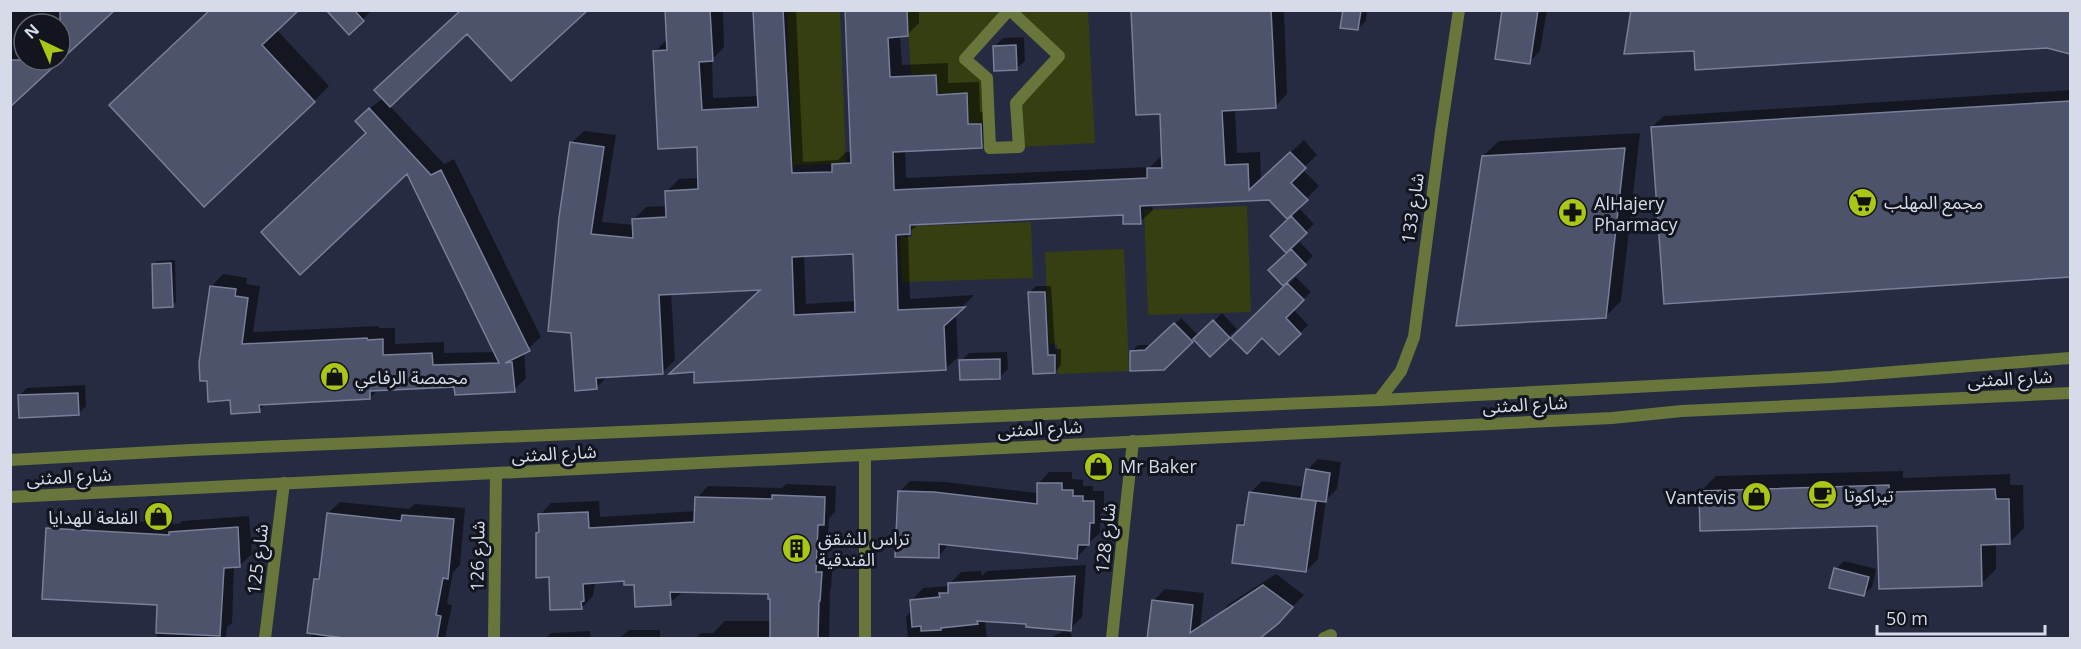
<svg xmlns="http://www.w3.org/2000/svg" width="2081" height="649" font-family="'Open Sans','Noto Sans Arabic',sans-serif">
<rect width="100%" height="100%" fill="#272b41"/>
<!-- green -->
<path fill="#363f11" d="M787 11H840L846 163 793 165Z
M907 11H1009L965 59 987 78 989 122 969 123 967 93 938 95 937 74 911 75Z
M1010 11H1088L1095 143 1019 147 1016 103 1059 56Z
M1247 206 1251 312 1148 315 1144 210Z
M1031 222 1033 278 902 282 900 237H912V226Z
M1124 249 1129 371 1058 374 1057 344 1049 345 1045 252Z"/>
<!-- shadow -->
<path fill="#0007" fill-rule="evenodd" d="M10 10H113L60 59V24H24V60H59L10 105Z
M328 10H372L349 33Z
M666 10H723L724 47 712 60 713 98 759 96 755 10H796L803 162 838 160 846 152H852L847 10H919V23L907 35H900L902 65 948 63V83L979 82 980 112H993V134L981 146 905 150 906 178 1150 167 1161 156H1163L1161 112 1133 10H1284L1287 94 1275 107 1235 109 1237 153 1260 152 1261 180 1304 140 1317 155 1302 169 1319 186 1306 199 1152 204 1153 210 1140 222 1124 213 920 223 908 233 910 299 974 295 956 313 958 357 945 369 696 381 763 288 671 293 675 360 662 373 608 376 596 388 571 143 584 131 616 135 602 222 634 225V219L646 207 667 206V191L679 179 699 178 698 145 655 52 667 39ZM854 252 856 301 806 304 804 255Z
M1344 10H1367L1366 21 1358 29Z
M1504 10H1547L1540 51 1529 62Z
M1633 10H2070V53L2048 46 1696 49Z
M277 30 329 86 314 101 111 105Z
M467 32 389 105 444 164 454 159 541 337 524 352 526 378 514 390 456 386 379 389 370 398 267 403 259 410 211 287 223 274 247 278 246 284 260 286 253 332 379 326V328H395V344L444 342V353L495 352 407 171 368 133 369 109Z
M1024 37 1025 61 1017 68 995 46 1003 38Z
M2070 90V275L1666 302 1652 127 1664 116Z
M1640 133 1621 301 1606 316 1483 156 1499 141Z
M1300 209 1314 224 1286 251 1272 236Z
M1300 242 1313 256 1283 284 1278 262Z
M175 260 176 302 172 306 153 265 157 261Z
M1296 277 1311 292 1293 309 1308 325 1279 353 1262 336 1233 338Z
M1036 286H1051L1055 349H1061V365L1055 372H1034L1029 293Z
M1222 313 1237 329 1210 355 1194 338 1163 369 1131 352 1138 345H1153L1181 318 1199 336Z
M1007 352 1008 369 1000 377 961 361 969 353Z
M85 385 86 406 78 414 19 396 27 388Z
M1318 459 1341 462 1337 489 1326 500 1318 559 1306 571 1239 525 1247 517 1250 493 1262 481 1305 487 1307 470Z
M1903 471V478L2010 474V485H2023L2024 528 2009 543H1996V569L1981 584 1879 524 1701 491 1716 476Z
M1049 472H1072V479L1083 480V486H1093V491H1104V510L1100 515V533L1087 544V547L1076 558 949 544 938 557 899 492 910 481 945 482 1038 493 1039 483Z
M786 484 836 486 835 512 829 518 827 561H833L831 588 830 590 829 638H696L701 633H713L725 621H772L770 592H682L670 603 635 583 625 579 595 582 593 596 581 608 550 575 537 533 540 530V515L551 503 599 501 600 517 696 511 697 498 708 486 782 488Z
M340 502 409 509 415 504 465 508 460 565 453 572 447 604 452 605 445 638H311L315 579 321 574 328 513Z
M249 516 252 554 240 565 234 566 232 623 227 627 226 638H157L159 603 48 529 60 517 179 524 182 521Z
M1844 561 1876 569 1872 587 1864 594 1836 569Z
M1086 565 1082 617 1070 629 1028 623 984 613 987 638H908L906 617 912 610V600L923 588 948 586 961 572 981 571 982 576 987 571Z
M1276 574 1304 595 1278 622 1217 616 1229 604Z
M1165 589 1204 593 1199 638H1149L1153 601Z
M1068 629 1073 638H1050Z
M629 630H660V638H620Z
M590 631 591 638H546L551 633Z"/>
<!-- building -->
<path fill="#4e536c" stroke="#797f99" stroke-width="1.5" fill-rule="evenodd" d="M60 10H115L10 107V60H60Z
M210 10H299L262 45 315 102 204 207 109 105Z
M326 10H354L364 21 349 35Z
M461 10H588L511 81 467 34 390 107 374 90Z
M665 10H710L713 61 699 62 702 110 758 107 753 10H783L792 173 832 172V164L851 163 845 10H907L908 36 888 38 890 77 936 75 937 95 967 93 968 124H981L982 148 893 152 894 190 1147 178V168H1162L1160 114 1136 115 1131 10H1271L1276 108 1222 111 1225 165 1248 164 1249 190 1290 152 1306 168 1291 183 1308 200 1287 219 1269 200 1140 206 1141 224H1123V215L910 225V234L896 235 898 310 965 307 944 326 946 370 694 383V372L669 374 760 290 659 295 663 374 596 378 597 389 575 391 571 333 548 331 559 217 570 142 604 147 591 234 633 238 632 219 666 217 665 191 698 189 697 147 658 149 653 51 667 50ZM853 254 855 312 794 315 792 257Z
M1343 10H1361L1358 30 1340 28Z
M1502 10H1538L1530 64 1495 59Z
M1631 10H2070V54L2047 48 1695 70 1694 51 1624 54Z
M1016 45 1017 70 994 71 993 46Z
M2070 101V277L1664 304 1651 127Z
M369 108 431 175 441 170 530 351 505 363 512 362 515 392 455 395 454 387 370 391V399L259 405 260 412 231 414 230 400 208 402 207 381H200L199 363 210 286 236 289 235 296 248 298 242 344 367 338 368 340 383 339V355L432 353 433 365 499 363 407 174 300 275 261 232 366 133 355 121Z
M1625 148 1606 318 1456 326 1482 156Z
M1291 216 1307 233 1286 253 1270 236Z
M1291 249 1306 265 1283 286 1268 270Z
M171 263 173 307 153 308 152 264Z
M1287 283 1304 300 1286 318 1301 334 1279 355 1262 338 1247 354 1231 338Z
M1028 292H1045L1048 355H1055V373L1033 374Z
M1213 320 1230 338 1210 357 1193 339Z
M1174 323 1193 342 1164 370 1130 371V351L1145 350Z
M1000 359V379L960 380 959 360Z
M78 393 79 415 19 418 18 395Z
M1306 469 1330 473 1326 502 1301 499Z
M1037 483H1062V490H1073V496H1083V501H1094V523H1090L1089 545H1078L1077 559 939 544V558L895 557 898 491 934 492 1037 504Z
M1889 485V492L1995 489 1996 499H2009L2010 544 1981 545 1982 586 1879 589 1877 526 1700 531 1699 491Z
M1249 492 1316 501 1306 572 1232 563 1237 525H1244Z
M772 495 825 497 824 525H818L816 572H822L820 601H819L818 639H770V599H768V594L670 592 671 605 635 607 634 585H624V581L583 584 584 601 581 602 582 609 550 610 549 577 536 578V533L539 532 538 514 588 512 589 528 694 522 695 497 772 499Z
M327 513 401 521 402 515 454 519 448 579 443 578 436 615 441 616 437 639H351L307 633 314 579H319Z
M238 527 240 567 224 568 220 636 156 633 157 605 42 599 46 528 169 535V532Z
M1834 568 1869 577 1864 596 1829 588Z
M1075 576 1071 631 1026 627V624L977 621 978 624 941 628V630L921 631V626L912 627 910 600 940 597 939 593H948V583Z
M1263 585 1293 607 1279 623 1259 639H1147L1152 600 1193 605 1190 633Z"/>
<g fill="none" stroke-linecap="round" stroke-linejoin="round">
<!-- pedestrian -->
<path stroke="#69763b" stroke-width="12" d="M1009 10 965 59 987 78 990 148 1019 147 1016 103 1059 56 1010 10"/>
<!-- minor -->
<path stroke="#69763b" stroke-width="12" d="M1379 400 1401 371 1414 337 1441 131 1459 10
M265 638 284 483
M494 638 496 474
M865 638V455
M1112 638 1133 441
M1324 638 1331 635"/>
<!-- tertiary -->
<path stroke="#69763b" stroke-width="12" d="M10 460 191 450 1379 400 1831 377 2070 358
M10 497 1612 418 1682 411 2070 393"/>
</g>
<!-- icons -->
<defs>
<symbol id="supermarket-disc" viewBox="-11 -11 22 22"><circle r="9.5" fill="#aac717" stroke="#12141e"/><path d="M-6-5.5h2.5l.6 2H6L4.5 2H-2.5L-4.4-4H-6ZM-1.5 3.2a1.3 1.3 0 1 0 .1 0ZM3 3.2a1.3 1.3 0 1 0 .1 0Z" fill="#111"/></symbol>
<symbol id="pharmacy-disc" viewBox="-11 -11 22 22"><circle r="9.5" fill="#aac717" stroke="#12141e"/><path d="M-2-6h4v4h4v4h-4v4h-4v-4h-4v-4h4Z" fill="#111"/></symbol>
<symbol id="shop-disc" viewBox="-11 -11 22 22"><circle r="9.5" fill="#aac717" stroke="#12141e"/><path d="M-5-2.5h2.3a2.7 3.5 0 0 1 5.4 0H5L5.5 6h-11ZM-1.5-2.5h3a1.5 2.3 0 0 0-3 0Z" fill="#111"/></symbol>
<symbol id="cafe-disc" viewBox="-11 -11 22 22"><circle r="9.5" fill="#aac717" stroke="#12141e"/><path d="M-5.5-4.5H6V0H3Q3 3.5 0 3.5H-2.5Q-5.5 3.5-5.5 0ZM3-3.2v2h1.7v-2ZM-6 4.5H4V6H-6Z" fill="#111"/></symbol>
<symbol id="building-disc" viewBox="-11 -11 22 22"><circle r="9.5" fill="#aac717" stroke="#12141e"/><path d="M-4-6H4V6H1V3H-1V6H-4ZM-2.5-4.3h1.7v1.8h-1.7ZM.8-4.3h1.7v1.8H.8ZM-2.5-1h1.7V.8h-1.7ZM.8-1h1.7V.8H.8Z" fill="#111"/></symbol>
</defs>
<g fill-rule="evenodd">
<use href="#supermarket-disc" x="1846" y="186" width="33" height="33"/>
<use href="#pharmacy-disc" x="1556" y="196" width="33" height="33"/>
<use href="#shop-disc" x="318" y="360" width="33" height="33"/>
<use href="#shop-disc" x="1082" y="450" width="33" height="33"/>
<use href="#cafe-disc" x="1806" y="478" width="33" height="33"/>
<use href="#shop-disc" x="1740" y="480" width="33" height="33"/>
<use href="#shop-disc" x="142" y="500" width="33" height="33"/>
<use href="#building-disc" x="780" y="532" width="33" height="33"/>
</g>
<g text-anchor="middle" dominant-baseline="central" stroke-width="6" stroke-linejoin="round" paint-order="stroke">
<!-- poi labels -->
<g font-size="18" fill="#d7dae9" stroke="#12141e" text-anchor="start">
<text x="1884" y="202">مجمع المهلب</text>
<text x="1594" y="203">AlHajery<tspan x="1594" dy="21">Pharmacy</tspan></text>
<text x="355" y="377">محمصة الرفاعي</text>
<text x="1120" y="466">Mr Baker</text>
<text x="1844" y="495">تيراكوتا</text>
<text x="1736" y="497" text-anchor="end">Vantevis</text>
<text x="138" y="517" text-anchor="end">القلعة للهدايا</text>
<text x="818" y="538">تراس للشقق<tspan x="818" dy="21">الفندقية</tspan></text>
</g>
<!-- street labels -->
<g font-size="18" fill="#d7dae9" stroke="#12141e">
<text transform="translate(1412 208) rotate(-82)">شارع 133</text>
<text transform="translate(2010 378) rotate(-3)">شارع المثنى</text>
<text transform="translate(1525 404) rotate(-3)">شارع المثنى</text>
<text transform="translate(1040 428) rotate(-3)">شارع المثنى</text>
<text transform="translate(554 453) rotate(-3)">شارع المثنى</text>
<text transform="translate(69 476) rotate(-3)">شارع المثنى</text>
<text transform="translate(1105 538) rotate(-84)">شارع 128</text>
<text transform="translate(477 556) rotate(-89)">شارع 126</text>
<text transform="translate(257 559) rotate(-83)">شارع 125</text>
</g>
</g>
<!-- border -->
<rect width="2081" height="649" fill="none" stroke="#d7dae9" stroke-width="24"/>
<!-- north arrow -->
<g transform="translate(42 42) rotate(316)"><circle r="28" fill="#12141e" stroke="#61636f" stroke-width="1.5"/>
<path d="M0-4.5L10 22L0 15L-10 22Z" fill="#aac717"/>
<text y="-9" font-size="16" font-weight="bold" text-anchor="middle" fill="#d7dae9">N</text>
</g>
<!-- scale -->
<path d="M1877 625v9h168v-9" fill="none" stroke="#d7dae9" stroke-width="3"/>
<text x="1886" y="625" font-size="18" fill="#d7dae9" stroke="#12141e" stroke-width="4.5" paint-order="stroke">50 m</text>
</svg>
